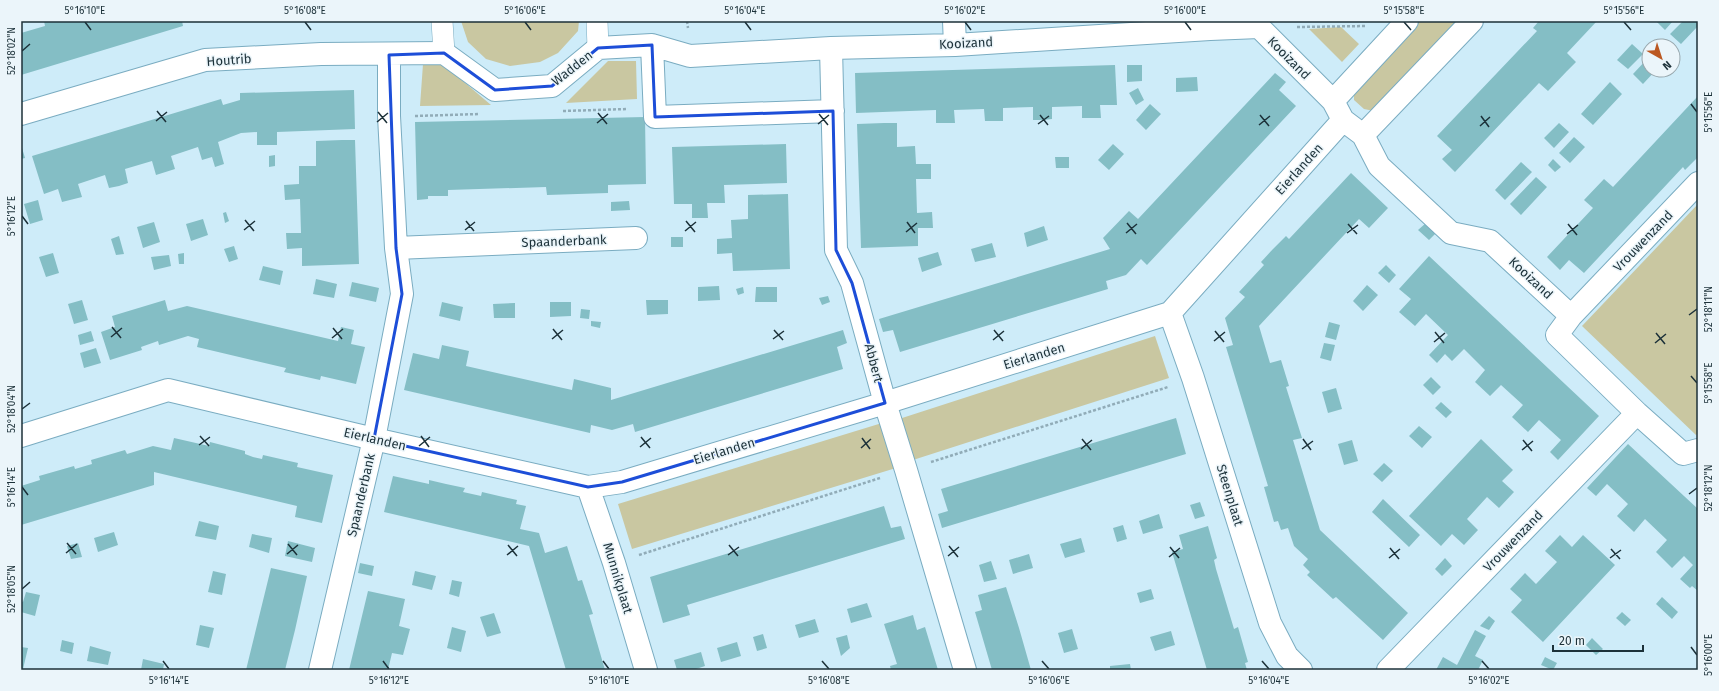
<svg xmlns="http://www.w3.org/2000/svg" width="1719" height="691" font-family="'Fira Sans',sans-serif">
<rect width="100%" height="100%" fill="#ceecf9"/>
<!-- green -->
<path fill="#c9c7a1" d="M461 21H579L578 31 558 53 540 62 510 66 486 59 468 42Z
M1418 21H1464L1374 111 1364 109 1354 100V91L1358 84Z
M1341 27 1359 44 1342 62 1309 29Z
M608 61H636L637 99 566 103Z
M423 64H443L491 105 420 106Z
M1698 204V433L1696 435 1582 326Z
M1155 336 1169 378 913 460 899 419Z
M882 423 896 468 632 549 618 504Z"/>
<!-- building -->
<path fill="#84bec5" d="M44 21H182L183 26 21 75V33L45 26Z
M1539 21H1597L1567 53 1576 62 1567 71 1548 91 1539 83 1455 172 1442 159 1452 150 1437 136 1537 31 1533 28Z
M1656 21H1673L1665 30Z
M1683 21H1698V26L1681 44 1670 34Z
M1669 42 1679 51 1673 58V46H1665Z
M1632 44 1643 54 1628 69 1617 60Z
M1648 58 1649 70H1656L1643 84 1633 74Z
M1115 65 1117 105H1100L1101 118H1082V106L1052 107V119L1043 120H1033V107L1003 108V121H985L984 109 954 110 955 123H936V110L856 113 855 73Z
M1127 65H1142V81L1127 82Z
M1275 73 1286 82 1279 90 1296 106 1147 265 1141 259 1126 275 1106 281 1108 289 900 352 893 330 883 332 879 319 1110 249 1103 238 1129 211 1138 219Z
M1197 77 1198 91 1176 92V78Z
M1610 82 1622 94 1593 125 1581 114Z
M1138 88 1144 100 1136 105 1129 93Z
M354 90 355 129 277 132V145H257V132L241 133 218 142 224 164 215 167 212 157 202 160 198 147 171 156 175 169 156 175 152 161 125 169 128 183 119 186 109 188 105 175 78 184 82 197 62 202 58 189 44 194 32 156 221 99 223 105 240 100V93Z
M1698 96V157L1685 170 1683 167 1584 273 1569 260 1560 270 1547 257 1593 208 1584 200 1604 179 1613 187Z
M1150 104 1161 114 1146 130 1136 120Z
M645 117 646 184 608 185V193L547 195 546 187 448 190V196H428V199L417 200 415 122Z
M884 123H897V147L915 146 916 164H931V179H916L917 213 932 212 933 228H918V246L861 248 857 124Z
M1559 123 1569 132 1554 148 1544 138Z
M1574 137 1585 147 1570 163 1559 153Z
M342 140H355L359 264 302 266V248L287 249 286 233H301L300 199 285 200 284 185 299 184V166H316V141Z
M786 144 787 183 724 185 725 203H707L708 218H692V204H674L672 147Z
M1113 144 1124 154 1109 170 1098 160Z
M21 148H22L25 158 21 159Z
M275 155V166L269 167V156Z
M1055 157H1069V168H1056Z
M1553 159 1561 167 1555 172 1548 165Z
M1521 162 1532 172 1505 200 1495 190Z
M1351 173 1388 208 1369 228 1359 219 1259 326 1270 363 1281 360 1289 386 1286 387 1302 438 1293 440 1320 530 1408 613 1383 640 1336 597 1333 599 1307 575 1310 572 1303 565 1308 559 1294 546 1288 528 1281 530 1278 521 1274 522 1264 487 1268 486 1226 347 1233 345 1225 318 1245 297 1239 292 1264 265 1261 262 1273 249 1286 236 1289 239Z
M1536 177 1547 187 1521 215 1510 204Z
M788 194 790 269 733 271 732 253 717 254V239L732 238 731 220 748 219V195Z
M38 200 43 220 30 224 24 204Z
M629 201 630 210 611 211V202Z
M226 212 229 221 225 223 223 213Z
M203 219 208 235 191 241 186 224Z
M154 222 160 242 143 248 137 227Z
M1426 223 1436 233 1429 240 1418 230Z
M1044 226 1048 240 1027 247 1024 233Z
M119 236 124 254 116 255 111 239Z
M671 237H683V247H671Z
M992 243 996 257 975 262 971 249Z
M234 246 238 259 229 262 224 249Z
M938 252 942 265 922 272 918 258Z
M53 253 59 273 46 277 39 257Z
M184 253V264H179L178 254Z
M169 255 171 266 154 270 151 257Z
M1429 256 1599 416 1558 460 1550 452 1561 440 1539 420 1528 432 1512 417 1523 405 1501 385 1490 396 1475 382 1485 370 1464 349 1452 361 1445 354 1437 363 1429 355 1448 335 1426 314 1415 326 1399 312 1411 299 1399 289Z
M1386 265 1396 275 1389 283 1378 273Z
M263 266 283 271 280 285 259 280Z
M316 279 337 284 334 298 313 294Z
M352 282 379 288 376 302 349 296Z
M1367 285 1378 295 1363 311 1353 301Z
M719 286 720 300 698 301V287Z
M743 287 744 293 738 295 736 289Z
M756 287H777V302H755Z
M828 296 830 302 822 305 819 298Z
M82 300 88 320 74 324 68 304Z
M165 300 168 311 187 306 338 341 341 327 354 330 351 344 365 347 356 384 321 376 320 380 284 372 286 368 197 347 199 339 188 336 159 345 158 341 141 347 142 350 110 360 101 332 115 327 112 316Z
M646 300H668V314L647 315Z
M442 302 463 307 460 321 439 316Z
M550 302H571V316L550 317Z
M515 303V318H494L493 304Z
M581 309 590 310 589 319 580 318Z
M591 321 601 322 600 328 591 326Z
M1329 322 1340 325 1336 340 1325 337Z
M843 330 847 343 837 347 843 369 635 432 633 424 612 430 591 425 590 433 404 390 413 353 439 359 442 345 469 351 466 366 572 390 574 379 611 388V400Z
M91 331 94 341 80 345 78 335Z
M1324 343 1335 345 1331 361 1320 358Z
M96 348 101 363 84 368 80 353Z
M1431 377 1441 387 1433 395 1423 385Z
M1336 388 1342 409 1328 413 1322 392Z
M1441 402 1452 412 1446 418 1435 408Z
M1176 418 1186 454 942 528 938 514 948 511 941 489Z
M1419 426 1432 437 1422 448 1409 436Z
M174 438 209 446 210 442 245 451V454L253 457 262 459 263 455 298 463 297 467 333 475 322 523 295 517 297 506 154 472V485L21 525V486L40 480 39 476 74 466 75 469 92 464 91 460 125 450 127 454 153 446 171 450Z
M1481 439 1513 470 1502 481 1514 492 1499 508 1487 497 1467 519 1478 530 1464 545 1452 534 1441 546 1409 516Z
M1352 440 1358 461 1344 465 1338 444Z
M1628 444 1698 509V591L1692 586 1690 588 1680 579 1693 565 1684 556 1672 568 1656 552 1667 540 1645 519 1634 532 1617 516 1628 504 1607 484 1596 496 1587 488Z
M1384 463 1393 471 1382 482 1373 474Z
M393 476 429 484V480L446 484 465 488 463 492 481 496 482 492 499 496 517 500 516 504 526 506 520 529 539 533 545 553 567 546 578 581 582 580 593 614 589 615 605 670H566L529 546 384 512Z
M1383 499 1420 535 1409 547 1372 512Z
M1200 502 1205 516 1195 519 1190 505Z
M884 506 891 528 901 526 905 539 687 605 690 615 663 623 650 577Z
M1159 514 1163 528 1143 534 1139 521Z
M199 521 219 526 216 540 195 536Z
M1123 525 1127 539 1117 542 1113 528Z
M1208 526 1217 558 1214 560 1216 569 1234 629 1238 627 1248 662 1245 663 1247 670H1207L1172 552 1183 549 1179 535Z
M114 532 118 545 98 552 94 538Z
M252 534 272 538 269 553 249 547Z
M1560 535 1572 547 1583 535 1615 565 1543 642 1511 612 1522 600 1510 589 1525 573 1536 584 1557 562 1545 551Z
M1081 538 1085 552 1065 558 1060 544Z
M288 541 315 548 312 562 285 556Z
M78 543 82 557 71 559 67 546Z
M1029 554 1033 568 1013 574 1009 560Z
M1445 558 1452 566 1442 576 1435 569Z
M991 561 997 579 984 582 979 565Z
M360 563 374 566 372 576 358 573Z
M271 568 307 576 295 630 285 670H246Z
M213 571 226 574 222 595 208 592Z
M415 571 436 576 432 590 412 585Z
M452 580 462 582 459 597 449 594Z
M1006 587 1019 628 1031 670H992L975 612 982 610 978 595Z
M1151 589 1154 599 1140 603 1137 593Z
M368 591 405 599 399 626 410 629 403 655 392 653 388 670H349Z
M26 592 40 595 35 616 21 612V601L23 602Z
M1662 597 1678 612 1672 619 1656 604Z
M867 603 872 617 851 623 847 609Z
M1622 612 1631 620 1625 626 1616 618Z
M494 613 501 633 487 637 480 617Z
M913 615 917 630 925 627 938 670H891L890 666 897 664 884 624Z
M1489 616 1495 621 1489 630 1480 626Z
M815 619 819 632 799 638 795 625Z
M200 625 214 628 209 648 196 645Z
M452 627 466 631 461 652 447 648Z
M1072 629 1078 649 1064 653 1058 633Z
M1475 630 1486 636 1475 656 1483 660 1478 670H1436L1443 657 1457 665Z
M1171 631 1175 645 1155 651 1150 637Z
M763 634 767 648 757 651 753 637Z
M847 635 850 648 841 656 836 638Z
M1592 638 1603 649 1596 655 1586 645Z
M62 640 74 643 72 654 60 651Z
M737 642 741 656 721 662 717 648Z
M90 646 111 652 108 665 87 661Z
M21 647 28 648 23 669 21 668Z
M701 652 705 666 693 670H677L674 660Z
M1545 657 1557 663 1553 670 1541 665Z
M143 659 164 664 163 670H141Z
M1130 664 1131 670H1110V666Z"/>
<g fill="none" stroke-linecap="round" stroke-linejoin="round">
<defs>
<path id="pedestrian" d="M442 21 444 53
M597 21 598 48"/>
<path id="minor" d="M954 21 955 45
M652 45 655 117 833 111
M831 48 836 250 852 283 885 403 906 470 965 670
M1333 101 1407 21
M21 114 205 60 321 54 444 53 495 90 552 86 598 48 652 45 690 56 831 48 955 45 1210 29 1259 27 1333 101 1343 120 1363 135 1379 166 1451 233 1490 241 1571 316 1557 335 1637 413 1683 454 1698 450
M1363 135 1472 21
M396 248 636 238
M1170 313 1193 378 1270 623 1287 656 1301 670
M1571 316 1698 183
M21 436 168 390 374 439 588 487 622 482 885 403 1170 313 1343 120
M588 487 614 563 646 670
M320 670 374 439 402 294 396 248 389 116V55
M1388 670 1637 413"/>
</defs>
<!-- pedestrian casing -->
<use href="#pedestrian" stroke="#7aacc1" stroke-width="22"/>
<!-- minor casing -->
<use href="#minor" stroke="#7aacc1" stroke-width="24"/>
<!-- path -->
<path stroke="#91acb8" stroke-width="2.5" stroke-dasharray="3 2" stroke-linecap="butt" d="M687 21 688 28
M1297 27 1366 26
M563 111 628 109
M415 116 480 114
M931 462 1168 387
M639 555 880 478"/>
<!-- pedestrian -->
<use href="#pedestrian" stroke="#fff" stroke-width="21"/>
<!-- minor -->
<use href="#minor" stroke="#fff" stroke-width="22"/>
</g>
<!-- marked area -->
<path fill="none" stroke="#1d4ed8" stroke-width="3" stroke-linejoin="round" d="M652 45 655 117 833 111 836 250 852 283 885 403 622 482 588 487 374 439 402 294 396 248 389 55 444 53 495 90 552 86 598 48Z"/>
<!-- ticks -->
<path fill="none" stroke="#1c3139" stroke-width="1.5" d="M85 22 91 30M305 22 311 30M525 22 531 30M745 22 751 30M965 22 971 30M1185 22 1191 30M1404 22 1411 30M1624 22 1631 30M22 51 30 44M1691 104 1697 112M157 111 166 122M378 112 387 123M598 113 607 124M819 114 828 125M1040 115 1048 125M1260 115 1269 126M1481 116 1489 127M156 121 167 112M377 122 388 113M597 123 608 114M818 124 829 115M1038 124 1049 116M1259 125 1270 116M1480 126 1490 117M22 216 28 224M245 220 254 231M466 221 474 231M686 221 695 232M907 222 915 233M1127 223 1136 234M1348 224 1357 234M1568 224 1577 235M244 230 255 221M465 230 475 222M685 231 696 222M906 232 917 223M1126 233 1137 224M1347 233 1358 225M1567 234 1578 225M1689 315 1697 309M112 327 121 338M333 328 342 339M553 329 562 340M774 330 783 340M994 330 1003 341M1215 331 1224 342M1435 332 1444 343M1656 333 1665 344M111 337 122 328M332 338 343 329M552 339 563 330M773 339 784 331M993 340 1004 331M1214 341 1225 332M1434 342 1445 333M1655 343 1666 334M1691 376 1697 383M22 409 30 403M200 436 209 446M421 436 429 447M641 437 650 448M862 438 870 449M1082 439 1091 450M1303 439 1311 450M1523 440 1532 451M199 445 210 437M419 446 430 437M640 447 651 438M861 448 871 439M1081 449 1092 440M1302 449 1313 441M1522 450 1533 441M22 487 28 495M1689 494 1697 488M67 543 76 554M288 544 297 555M508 545 517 556M729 545 738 556M949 546 958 557M1170 547 1179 558M1390 548 1399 559M1611 549 1620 559M66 553 77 544M287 554 298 545M507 555 518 546M728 555 739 547M948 556 959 547M1169 557 1180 548M1389 558 1400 549M1610 558 1621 550M22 589 30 582M1691 647 1697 655M163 661 169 669M383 661 389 669M603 661 609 669M822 661 829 669M1042 661 1049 669M1262 661 1269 669M1482 661 1489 669"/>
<g text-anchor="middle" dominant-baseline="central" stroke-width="3" stroke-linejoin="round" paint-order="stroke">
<!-- street labels -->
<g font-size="13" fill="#1c3139" stroke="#ebf5fa">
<text transform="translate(966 43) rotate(-3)">Kooizand</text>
<text transform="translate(1289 58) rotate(45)">Kooizand</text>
<text transform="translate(229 60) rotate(-4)">Houtrib</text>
<text transform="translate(572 68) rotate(-38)">Wadden</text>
<text transform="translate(1299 169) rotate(-48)">Eierlanden</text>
<text transform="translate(564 241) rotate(-2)">Spaanderbank</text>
<text transform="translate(1643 241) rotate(-46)">Vrouwenzand</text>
<text transform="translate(1531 278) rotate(43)">Kooizand</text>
<text transform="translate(1034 356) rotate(-17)">Eierlanden</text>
<text transform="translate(874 363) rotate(75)">Abbert</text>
<text transform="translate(375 439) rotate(13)">Eierlanden</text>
<text transform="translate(724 451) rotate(-17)">Eierlanden</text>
<text transform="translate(361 495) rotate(-77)">Spaanderbank</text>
<text transform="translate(1230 495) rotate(73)">Steenplaat</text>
<text transform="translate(1513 541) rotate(-46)">Vrouwenzand</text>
<text transform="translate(618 578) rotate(73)">Munnikplaat</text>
</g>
</g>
<!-- border -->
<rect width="1719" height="691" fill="none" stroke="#ebf5fa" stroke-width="44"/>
<!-- north arrow -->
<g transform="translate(1661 58) rotate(141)"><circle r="19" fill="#ebf5fa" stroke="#98a7ad"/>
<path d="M0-3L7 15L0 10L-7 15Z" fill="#bb5821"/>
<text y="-6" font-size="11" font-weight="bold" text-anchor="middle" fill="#1c3139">N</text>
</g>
<!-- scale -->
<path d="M1553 645v6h90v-6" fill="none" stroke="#1c3139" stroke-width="2"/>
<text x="1559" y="645" font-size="12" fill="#1c3139" stroke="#ebf5fa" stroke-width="3" paint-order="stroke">20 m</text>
<rect x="22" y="22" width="1675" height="647" fill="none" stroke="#1c3139" stroke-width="1.5"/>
<g font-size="10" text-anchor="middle" fill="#1c3139">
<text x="85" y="14">5°16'10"E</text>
<text x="305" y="14">5°16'08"E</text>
<text x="525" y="14">5°16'06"E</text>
<text x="745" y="14">5°16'04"E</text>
<text x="965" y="14">5°16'02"E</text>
<text x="1185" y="14">5°16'00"E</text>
<text x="1404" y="14">5°15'58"E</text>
<text x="1624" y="14">5°15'56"E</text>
<text transform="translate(11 51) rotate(-90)" y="4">52°18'02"N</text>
<text transform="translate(1708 112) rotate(-90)" y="4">5°15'56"E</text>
<text transform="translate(11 216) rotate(-90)" y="4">5°16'12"E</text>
<text transform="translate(1708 309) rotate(-90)" y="4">52°18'11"N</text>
<text transform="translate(1708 383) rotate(-90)" y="4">5°15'58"E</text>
<text transform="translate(11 409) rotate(-90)" y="4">52°18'04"N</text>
<text transform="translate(11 487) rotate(-90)" y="4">5°16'14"E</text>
<text transform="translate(1708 488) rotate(-90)" y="4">52°18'12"N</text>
<text transform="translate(11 589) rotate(-90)" y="4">52°18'05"N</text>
<text transform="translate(1708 655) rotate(-90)" y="4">5°16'00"E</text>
<text x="169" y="684">5°16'14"E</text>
<text x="389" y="684">5°16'12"E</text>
<text x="609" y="684">5°16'10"E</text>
<text x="829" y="684">5°16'08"E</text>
<text x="1049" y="684">5°16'06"E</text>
<text x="1269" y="684">5°16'04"E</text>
<text x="1489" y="684">5°16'02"E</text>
</g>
</svg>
